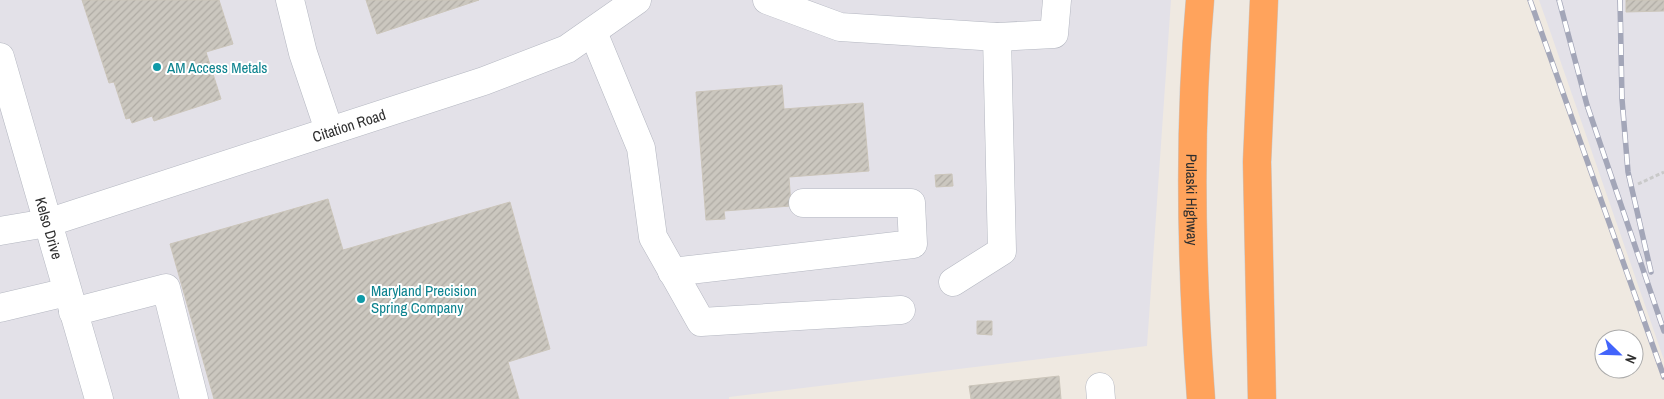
<svg xmlns="http://www.w3.org/2000/svg" width="1664" height="399" font-family="'Archivo Narrow',sans-serif">
<defs>
<pattern id="building-hatch" width="6" height="6" patternUnits="userSpaceOnUse" patternTransform="scale(1.25)"><rect width="6" height="6" fill="#cbc7bf"/><path d="M-1 1l2-2M0 6l6-6M5 7l2-2" fill="none" stroke="#afaba4"/></pattern>
</defs>
<rect width="100%" height="100%" fill="#efe9e1"/>
<!-- industrial -->
<path fill="#e3e1e8" d="M0 0H1171L1147 346 729 397V399H0Z
M1539 0H1664V360L1550 31Z"/>
<!-- building -->
<path fill="url(#building-hatch)" stroke="#cbc5ba" d="M82 0H219L233 44 206 52 221 99 154 121 152 116 132 123 130 118 126 119 114 82 109 83Z
M366 0H479L377 34Z
M1626 0H1664V11L1626 12Z
M782 85 784 109 863 103 869 171 789 177 791 206 724 211 725 219 706 220 696 92Z
M952 174 953 186 936 187 935 175Z
M328 199 343 250 510 202 550 349 508 362 519 399H214L170 244Z
M977 321H992V335L977 334Z
M1059 376 1061 399H971L969 386Z"/>
<g fill="none" stroke-linecap="round" stroke-linejoin="round">
<defs>
<g id="minor">
<path d="M290 0 303 53 329 130"/>
<path d="M767 0 840 27 997 37 1002 251 953 282"/>
<path d="M593 32 641 148 653 237 701 322 901 310"/>
<path d="M997 37 1054 34 1057 0"/>
<path id="s1" d="M0 57 99 399"/>
<path id="s2" d="M0 231 47 223 484 81 567 49 637 0"/>
<path d="M672 272 913 244 911 203H803"/>
<path d="M0 308 67 292"/>
<path d="M73 312 166 288 194 399"/>
<path d="M1100 387 1101 399"/>
</g>
<g id="highway">
<path id="s3" d="M1200 0C1188 133 1191 266 1201 399"/>
<path d="M1262 399 1257 162 1264 0"/>
</g>
</defs>
<!-- minor casing -->
<use href="#minor" stroke="#b4b7c1" stroke-width="29"/>
<!-- highway casing -->
<use href="#highway" stroke="#c9c9c9" stroke-width="29"/>
<!-- path -->
<path stroke="#c9c9c9" stroke-width="3" stroke-dasharray="4 2.5" stroke-linecap="butt" d="M1638 184 1664 172"/>
<!-- minor -->
<use href="#minor" stroke="#fff" stroke-width="28"/>
<!-- highway -->
<use href="#highway" stroke="#ffa35c" stroke-width="28"/>
<defs>
<path id="rail" d="M1530 0 1664 377
M1559 0 1587 105 1664 331
M1620 0 1622 99 1628 172 1651 272"/>
</defs>
<!-- rail casing -->
<use href="#rail" stroke="#a3a6b8" stroke-width="5.5"/>
<!-- rail -->
<use href="#rail" stroke="#fff" stroke-width="4" stroke-dasharray="11" stroke-linecap="butt"/>
</g>
<!-- markers -->
<g fill="#0f9aa8" stroke="#fff" stroke-width="2">
<circle cx="157" cy="67" r="5"/>
<circle cx="361" cy="299" r="5"/>
</g>
<g text-anchor="middle" dominant-baseline="central" stroke-width="4" stroke-linejoin="round" paint-order="stroke">
<!-- culture labels -->
<g font-size="15" fill="#0d838f" stroke="#fff" text-anchor="start">
<text x="167" y="67">AM Access Metals</text>
<text x="371" y="290">Maryland Precision<tspan x="371" dy="17">Spring Company</tspan></text>
</g>
<!-- street labels -->
<g font-size="15" fill="#2e2e2e" stroke="#fff">
<text stroke="none"><textPath href="#s2" startOffset="365">Citation Road</textPath></text>
<text stroke="none"><textPath href="#s3" startOffset="200">Pulaski Highway</textPath></text>
<text stroke="none"><textPath href="#s1" startOffset="178">Kelso Drive</textPath></text>
</g>
</g>
<!-- north arrow -->
<g transform="translate(1619 354) rotate(113)"><circle r="24" fill="#ffffff" stroke="#ababab"/>
<path d="M0-4L9 19L0 12L-9 19Z" fill="#4264fb"/>
<text y="-8" font-size="14" font-weight="bold" text-anchor="middle" fill="#2e2e2e">N</text>
</g>
</svg>
